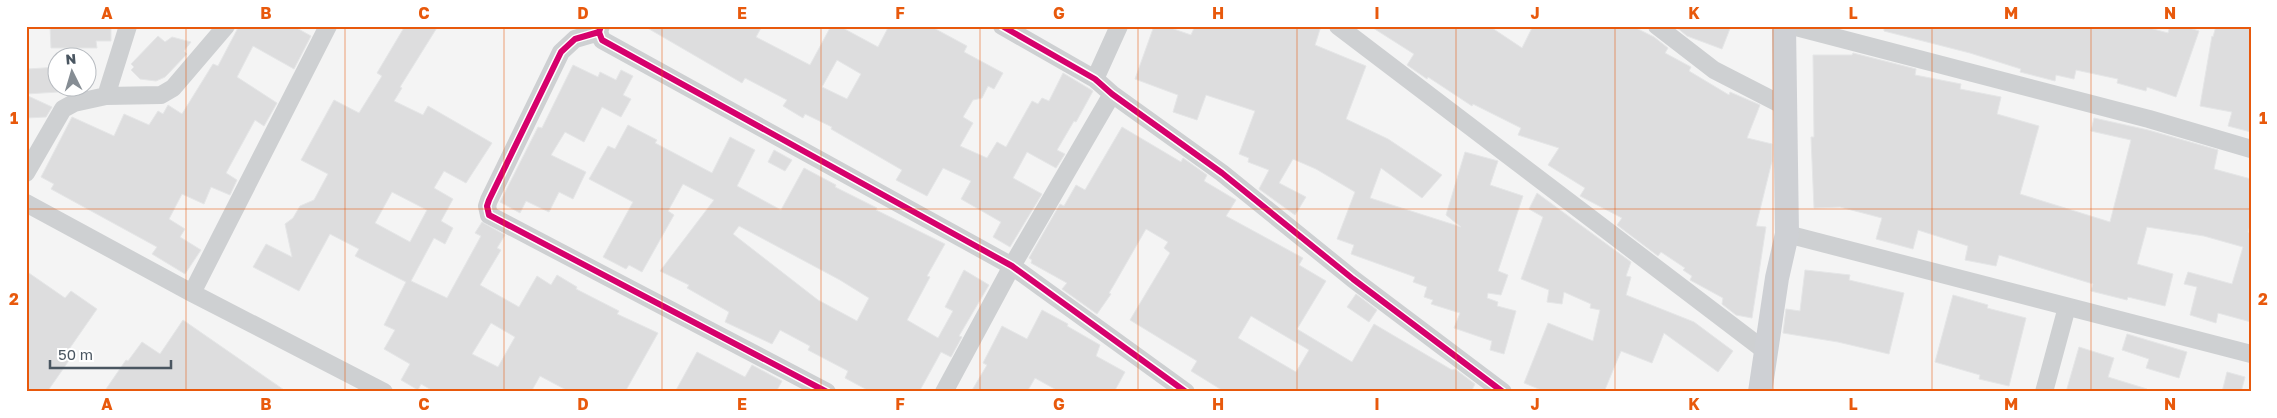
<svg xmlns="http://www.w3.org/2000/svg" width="2277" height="418" font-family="'Golos Text',sans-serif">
<rect width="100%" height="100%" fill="#f4f4f4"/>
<!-- building -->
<path fill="#ddddde" stroke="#e5e6e7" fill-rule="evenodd" d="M50 26H111V41H96L97 48H51Z
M239 26H293L311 36 294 69 253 46 237 77 277 103 264 126 255 120 226 173 237 180 230 195 211 187 204 204 182 194 169 219 185 229 180 237 201 250 185 274 152 254 157 247 51 189 54 184 41 177 72 117 114 136 124 114 149 125 158 111 163 114 168 105 182 114 213 64 218 66Z
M405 26H438L400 87 402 88 394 101 423 115 428 106 492 143 466 183 444 171 434 188 453 199 441 221 453 228 445 244 434 238 411 281 447 298 481 236 475 233 482 222 505 235 497 248 501 250 480 285 519 307 537 276 551 285 557 275 577 287 576 289 619 311 617 314 658 333 625 392H570L540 376 531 392H435L421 384 418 390 401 380 410 364 384 349 395 330 384 325 406 282 355 256 359 249 330 234 299 291 253 267 266 244 292 257 285 224 293 218 300 206 314 200 328 174 301 160 334 100 359 113 382 76 377 73ZM392 192 427 210 410 242 375 223ZM491 323 515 337 498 367 472 354Z
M644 26H762L756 37 810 65 831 26H839L878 47 889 26H930L967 46 964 52 1003 73 994 89 988 86 982 98 973 100 963 117 973 123 960 146 987 158 997 142 1006 147 1032 101 1038 104 1042 98 1049 101 1063 73 1093 91 1076 122 1074 121 1057 150 1065 154 1056 168 1027 152 1013 178 1042 194 1010 247 993 237 1001 222 961 199 971 181 943 168 927 196 896 180 902 170 831 129 832 127 805 114 803 118 783 106 787 100 745 78 742 83ZM837 60 861 74 847 99 822 87Z
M1154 26H1165L1191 35 1195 26H1321L1315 45 1366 66 1346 119 1388 139 1442 175 1422 198 1381 168 1370 198 1461 227 1446 215 1465 152 1498 161 1490 185 1523 196 1498 271 1508 275 1501 295 1488 293 1487 298 1498 302 1497 306 1516 311 1504 354 1490 350 1492 341 1454 328 1460 313 1431 304 1433 300 1424 297 1427 287 1413 282 1415 277 1351 254 1354 245 1337 239 1355 192 1316 169 1293 159 1279 183 1306 197 1295 215 1259 189 1269 170 1248 162 1249 158 1239 154 1255 111 1206 95 1197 120 1173 112 1178 95 1135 79Z
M1370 26H1489L1522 48 1533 26H1632L1654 37 1668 48 1665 53 1691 67 1689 71 1729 95 1730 92 1760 105 1747 138 1772 144V161L1756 226 1766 227 1752 318 1736 315 1722 304 1723 298 1690 280 1692 276 1683 270 1685 268 1661 252 1658 256 1617 225 1622 218 1580 196 1585 188 1548 165 1559 148 1518 135 1521 128 1473 104 1472 106 1428 77 1427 79 1407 65 1414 54Z
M1675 26H1731L1722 49 1687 36Z
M1884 26H2142L2168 33 2170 26H2183L2199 31 2176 97 2147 87 2146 91 2117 83 2118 79 2076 70 2074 79 2056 75 2055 81 2020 72 2021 69 1970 53 1884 31Z
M2216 26H2251V132L2228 126 2232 112 2200 106 2212 36 2213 37Z
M158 36 165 42 172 37 191 42 184 51 187 54 165 77 156 81 140 79 131 70 134 67 131 64Z
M1853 53 1916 69 1915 75 1961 84 1960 89 2001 97 1997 114 2039 126 2020 194 2110 222 2131 140 2091 131 2094 118 2148 130 2218 150 2214 169 2251 179V222L2248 232 2251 233V322L2218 313 2216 323 2190 315 2197 287 2184 284 2188 272 2232 284 2243 247 2204 236 2147 227 2137 264 2173 274 2165 306 2128 297 2127 300 2091 291 2093 284 1999 255 1996 266 1965 260 1968 246 1918 230 1913 249 1876 239 1882 218 1840 207 1814 208 1811 137H1814L1813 55H1852Z
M573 65 598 77 600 72 616 80 621 70 633 76 623 95 631 99 621 117 602 107 584 142 565 132 551 155 586 172 573 199 559 192 549 212 526 201 520 213 500 202 538 127 542 128Z
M58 67V92L26 94V73H29L28 69Z
M26 95 52 107 46 117 26 118Z
M628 125 657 140 655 143 712 173 730 137 755 150 737 186 781 210 804 168 836 185 835 187 877 208 876 210 945 244 927 276 930 277 907 320 938 338 953 311 945 307 964 270 989 285 959 336 962 337 951 357 941 352 919 392H871L845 378 848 371 808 350 810 346 780 330 772 344 725 322 729 312 687 288 689 285 660 271 714 200 683 184 668 211 674 215 642 272 629 265 626 269 603 257 633 202 589 179 608 146 615 149ZM739 226 840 280 869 298 857 321 818 300 733 234Z
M1122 127 1181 162 1183 158 1207 175 1204 181 1236 200 1226 216 1303 258 1299 265 1326 281 1297 329 1352 362 1374 324 1452 370 1455 369 1475 384 1471 392H1225L1191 371 1197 361 1130 320 1170 253 1164 248 1168 242 1146 229 1115 283 1109 293 1111 294 1097 314 1062 289 1067 283 1031 263 1032 260 1029 258 1060 204 1064 206 1076 185 1085 190ZM1251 316 1309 350 1296 372 1238 338Z
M774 150 792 160 785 171 768 162Z
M1537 193 1631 262 1626 276 1631 277 1626 295 1694 322 1733 351 1718 372 1664 333 1652 363 1621 351 1604 392H1546L1524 383 1548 323 1593 341 1600 310 1590 308 1591 304 1564 292 1562 304 1547 302 1549 290 1521 279 1543 217 1529 209Z
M1805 270 1850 275 1849 280 1904 293 1889 354 1838 342 1783 333 1786 309 1800 311Z
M26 271 65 298 71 291 97 309 65 355 70 359 47 392H26Z
M1356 294 1377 310 1369 322 1347 307Z
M1953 295 1988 305 1987 308 2026 318 2009 386 1979 379 1980 375 1935 362Z
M1042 310 1068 324 1067 326 1100 345 1096 356 1125 372 1114 392H1060L1035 378 1027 392H971L987 365 983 363 1002 326 1027 339Z
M183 320 287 392H104L126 360 128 361 142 342 160 354Z
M2127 334 2187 352 2179 378 2146 368 2149 359 2122 350Z
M2079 347 2114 358 2108 377 2147 389 2146 392H2066Z
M697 352 745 377 752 365 782 381 776 392H675Z
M2227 372 2245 377 2241 392H2222Z"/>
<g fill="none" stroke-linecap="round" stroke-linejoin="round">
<!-- street -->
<path stroke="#ced0d2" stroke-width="18" d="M601 26 599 32 602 40 1012 266 1186 392
M1002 26 1095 79 1112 94 1222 173 1353 279 1503 392
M1338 26 1768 353
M1657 26 1714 70 1786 107
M1792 26 2149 119 2251 149
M599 32 575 39 561 52 489 200 487 206 489 215 827 392
M1095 79 1119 26
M106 96 128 26
M26 173 63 109 74 103 106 96 161 95 173 88 226 26
M26 203 192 293 384 392
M1787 234 2251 354
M192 293 328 26
M944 392 1012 266 1112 94
M2044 392 2067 307"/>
<!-- secondary -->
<path stroke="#ced0d4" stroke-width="24" d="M1760 392 1777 278 1787 234 1784 26"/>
<defs>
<path id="cycleway" d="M601 26 599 32 602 40 1012 266 1186 392
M1002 26 1095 79 1112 94 1222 173 1353 279 1503 392
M599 32 575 39 561 52 489 200 487 206 489 215 827 392"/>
</defs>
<!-- cycleway casing -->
<use href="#cycleway" stroke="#fff" stroke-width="9"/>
<!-- cycleway -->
<use href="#cycleway" stroke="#d6006c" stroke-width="6"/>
</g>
<!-- grid -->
<path fill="none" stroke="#e8590c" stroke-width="1" stroke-opacity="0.55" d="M186 26V392M345 26V392M504 26V392M662 26V392M821 26V392M980 26V392M1138 26V392M1297 26V392M1456 26V392M1615 26V392M1773 26V392M1932 26V392M2091 26V392M26 209H2251"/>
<!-- border -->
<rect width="2277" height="418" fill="none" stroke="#ffffff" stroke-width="55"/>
<!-- north arrow -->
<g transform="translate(72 72) rotate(355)"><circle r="24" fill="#ffffff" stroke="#b7bbc0"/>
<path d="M0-4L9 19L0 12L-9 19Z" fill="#868d94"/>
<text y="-8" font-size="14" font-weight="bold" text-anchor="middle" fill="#4a5661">N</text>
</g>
<!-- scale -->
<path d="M50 360v8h121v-8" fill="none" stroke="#4a5661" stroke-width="2.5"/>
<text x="58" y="360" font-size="15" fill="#4a5661" stroke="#ffffff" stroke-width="4" paint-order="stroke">50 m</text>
<rect x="28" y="28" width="2222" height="362" fill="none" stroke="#e8590c" stroke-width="2"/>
<g font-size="16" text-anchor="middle" font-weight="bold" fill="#e8590c">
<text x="107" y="19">A</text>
<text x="266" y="19">B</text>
<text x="424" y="19">C</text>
<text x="583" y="19">D</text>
<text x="742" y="19">E</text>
<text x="900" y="19">F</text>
<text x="1059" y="19">G</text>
<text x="1218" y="19">H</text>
<text x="1377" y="19">I</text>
<text x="1535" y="19">J</text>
<text x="1694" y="19">K</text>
<text x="1853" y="19">L</text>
<text x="2011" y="19">M</text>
<text x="2170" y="19">N</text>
<text x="14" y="124">1</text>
<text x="2263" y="124">1</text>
<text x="14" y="305">2</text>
<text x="2263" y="305">2</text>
<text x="107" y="410">A</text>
<text x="266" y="410">B</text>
<text x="424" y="410">C</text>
<text x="583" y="410">D</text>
<text x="742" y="410">E</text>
<text x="900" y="410">F</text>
<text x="1059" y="410">G</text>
<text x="1218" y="410">H</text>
<text x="1377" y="410">I</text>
<text x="1535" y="410">J</text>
<text x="1694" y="410">K</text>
<text x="1853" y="410">L</text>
<text x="2011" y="410">M</text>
<text x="2170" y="410">N</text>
</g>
</svg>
